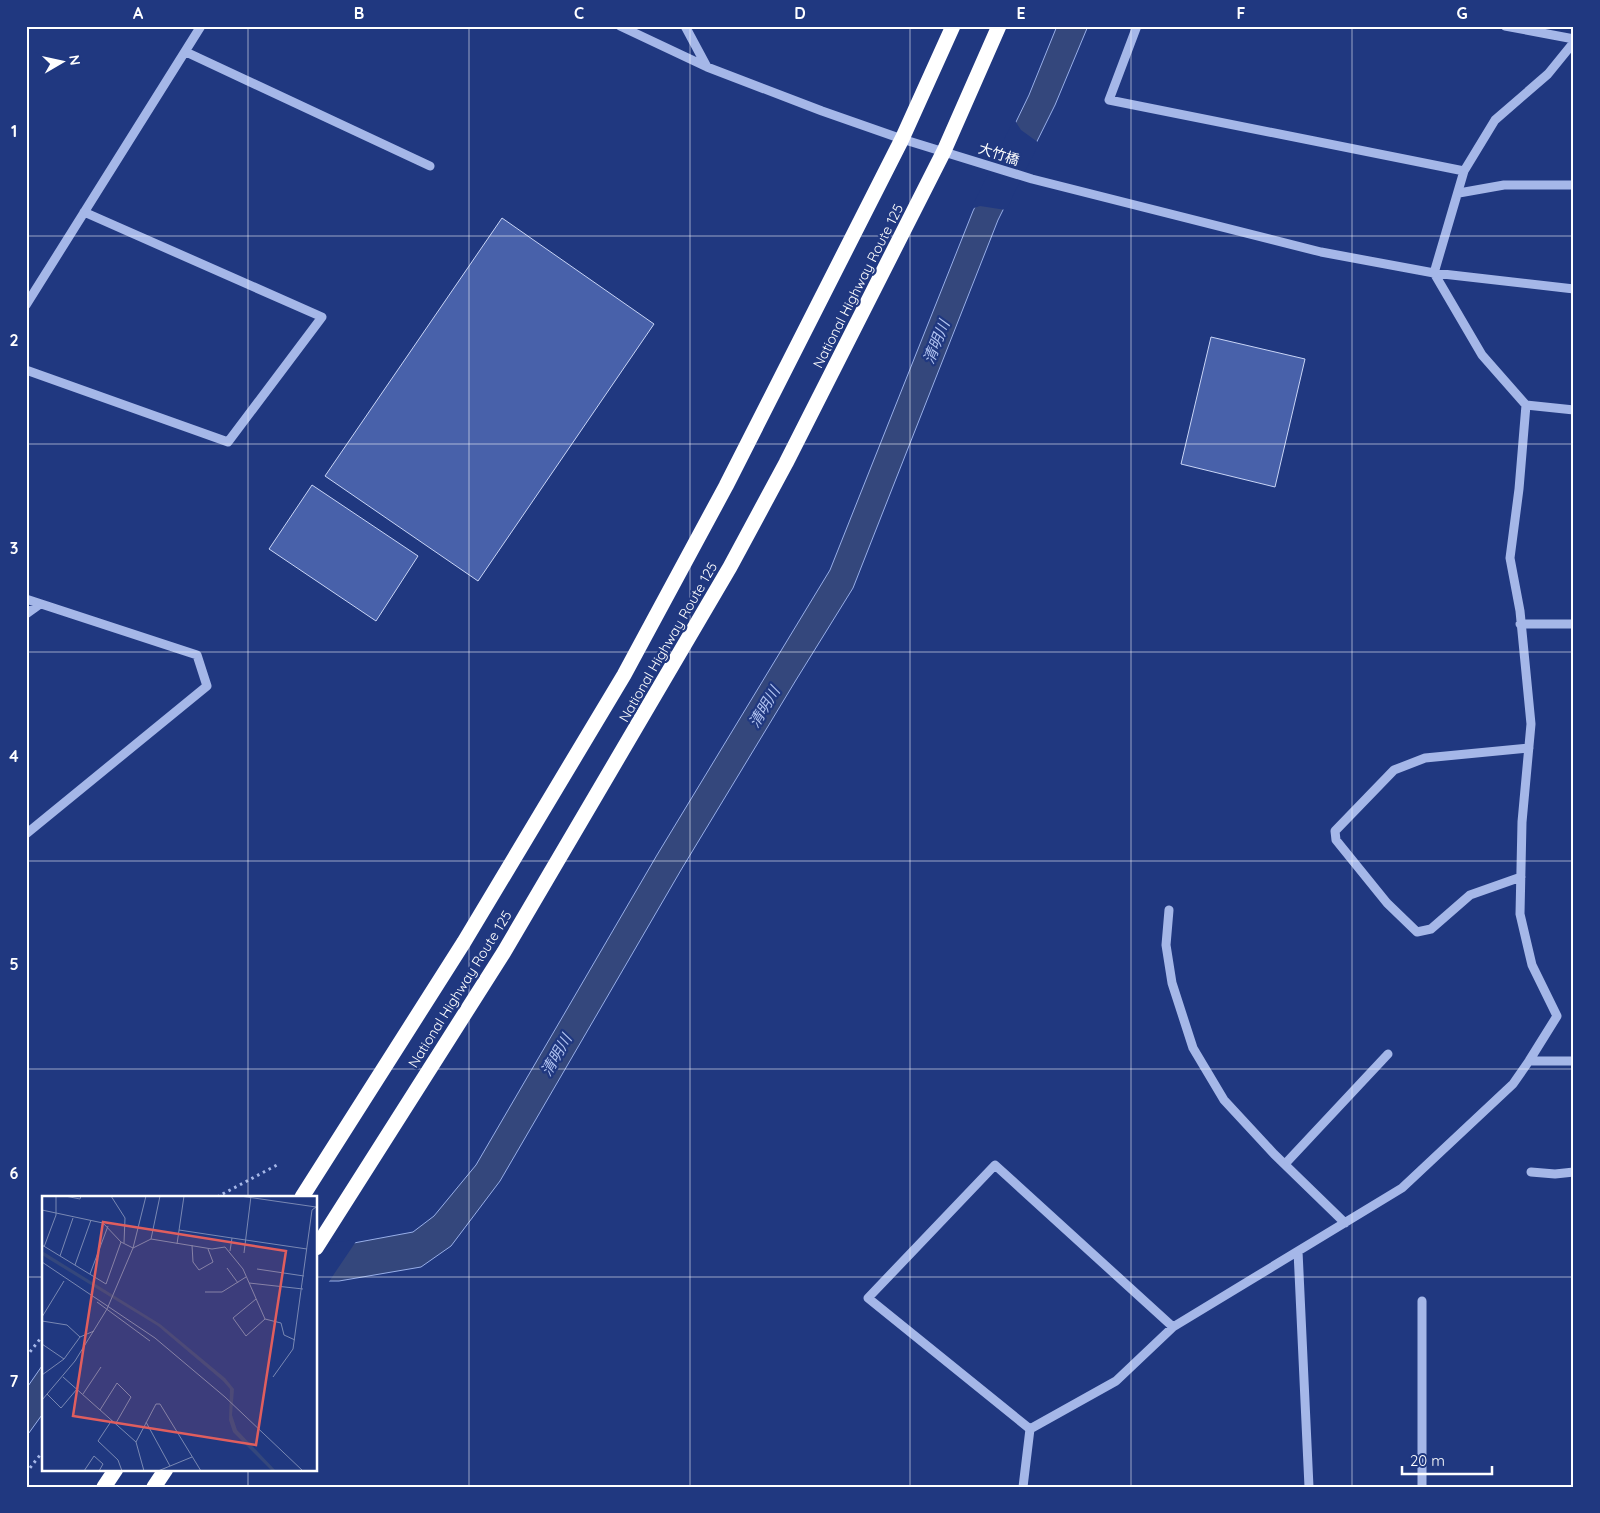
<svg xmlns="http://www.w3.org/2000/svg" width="1600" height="1513" font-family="Quicksand,'Noto Sans JP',sans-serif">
<rect width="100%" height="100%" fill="#203880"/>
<!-- water -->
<path fill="#34477c" stroke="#98afe9" d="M1057 26H1088L1055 105 998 220 853 588 796 680 681 870 500 1181 451 1246 421 1267 339 1281H316L343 1245 413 1232 434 1216 476 1165 657 855 830 570 973 211 1029 95Z
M44 1363V1412L26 1437V1389Z"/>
<!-- pier -->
<path fill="#203880" d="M1014 119 1021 130 1039 143 1006 210 980 206 971 209Z
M357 1240 328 1283H316V1244Z"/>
<!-- building -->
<path fill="#4861aa" stroke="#c9d5f6" d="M502 218 654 324 478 581 325 476Z
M1211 337 1305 359 1275 487 1181 464Z
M312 485 418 556 376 621 269 549Z"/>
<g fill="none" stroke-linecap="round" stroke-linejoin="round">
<!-- path -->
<path stroke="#a5b7e8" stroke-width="3" stroke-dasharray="2.5 4" stroke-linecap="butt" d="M217 1197 277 1165
M26 1357 44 1334
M26 1473 44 1450"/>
<!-- minor -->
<path stroke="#a5b7e8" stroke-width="9" d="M620 26 707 67 822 111 902 139 1032 179 1321 252 1434 273 1574 289
M685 26 707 67
M1137 26 1109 100 1464 171
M1505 26 1574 39
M1574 42 1548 74 1495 120 1464 171 1434 273 1482 355 1526 405 1574 410
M186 52 430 166
M1459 193 1504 185H1574
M26 305 201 26
M26 370 228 442 322 317 84 212
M26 599 197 655 207 686 26 834
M26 614 40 604
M1520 624H1574
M1521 877 1470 895 1431 929 1417 932 1387 903 1336 840 1335 831 1394 770 1425 758 1529 748
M1169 910 1166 945 1172 983 1193 1048 1224 1100 1274 1154 1345 1223
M1529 1061H1574
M1285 1164 1388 1054
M1531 1172 1555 1174 1574 1172
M1298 1251 1309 1487
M1422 1301V1487
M1030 1429 868 1298 995 1165 1173 1327
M1023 1487 1030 1429 1116 1381 1173 1327 1402 1188 1513 1084 1529 1061 1557 1016 1532 965 1520 914 1522 822 1531 724 1520 611 1510 558 1519 489 1526 405"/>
<!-- highway -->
<path stroke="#fff" stroke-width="15" d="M302 1197 464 942 624 675 726 486 902 139 953 26
M316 1248 504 952 730 567 786 463 944 151 999 26
M104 1487 116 1469
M154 1487 166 1469"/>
</g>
<!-- grid -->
<path fill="none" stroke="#fff" stroke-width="1" stroke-opacity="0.55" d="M248 26V1197M469 26V1487M690 26V1487M910 26V1487M1131 26V1487M1352 26V1487M26 236H1574M26 444H1574M26 652H1574M26 861H1574M26 1069H1574M26 1277H44M316 1277H1574M248 1469V1487"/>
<g text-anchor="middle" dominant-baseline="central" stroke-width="4.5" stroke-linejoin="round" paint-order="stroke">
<!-- street labels -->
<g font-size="14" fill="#fff" stroke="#203880">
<text transform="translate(999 154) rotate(18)">大竹橋</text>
<text transform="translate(858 286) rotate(-63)">National Highway Route 125</text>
<text transform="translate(668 642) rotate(-60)">National Highway Route 125</text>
<text transform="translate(460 989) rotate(-58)">National Highway Route 125</text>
</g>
<!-- water labels -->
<g font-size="15" font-style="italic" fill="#b0c2f0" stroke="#203880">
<text transform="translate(936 342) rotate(-68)">清明川</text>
<text transform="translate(764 707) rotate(-59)">清明川</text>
<text transform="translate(556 1055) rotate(-60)">清明川</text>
</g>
</g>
<!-- overview -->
<g transform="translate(42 1196)">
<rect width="275" height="275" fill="#203880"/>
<path d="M0 55 118 128 183 182 192 193 190 219 195 234 234 275H230L191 236 187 224 188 193 181 185 116 130 0 59Z" fill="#34477c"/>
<path fill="none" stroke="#7988b3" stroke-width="1" d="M23 0 38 3 39 0M69 0 83 22 82 47M198 0 274 11 270 14 251 153 231 181M0 14 61 27 79 46 91 52 109 43 118 0M137 34 190 42M109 43 170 53 183 51 201 73 223 123 239 127 242 139 253 144M135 48 142 0M0 49 64 88 79 46M150 49 151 66 157 74 171 66 166 53M2 51 14 19V0M188 55 190 42 265 53M202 57 209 0M18 60 31 22M0 66 113 142 183 201 261 275M33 69 49 24M185 72 196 87M215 73 262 80M48 78 66 30M207 87 261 93M163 96H180L204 81M214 103 191 122 204 140 223 123M55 106 108 145M0 121 22 85M0 125 25 129 38 141M0 148 22 163M0 179 22 163 38 141 52 135M21 181 94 246 102 275M5 198 19 212 35 193M41 198 59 171M0 204 33 165 65 113 91 52 104 0M58 214 75 187 89 201 74 227M70 224 56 245 76 264 80 275M104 226 128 270M94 246 114 208H118L159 275M42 275 52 260 61 268 57 275M116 275 150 261"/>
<path fill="#e05e5e" fill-opacity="0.15" stroke="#e05e5e" stroke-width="2.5" d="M61 26 244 55 214 249 31 220Z"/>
<rect width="275" height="275" fill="none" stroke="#fff" stroke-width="2.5"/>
</g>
<!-- border -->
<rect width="1600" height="1513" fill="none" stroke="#203880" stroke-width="55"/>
<!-- north arrow -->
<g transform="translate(62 62) rotate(81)" stroke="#203880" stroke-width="4" paint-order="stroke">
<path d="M0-4L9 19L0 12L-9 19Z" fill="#ffffff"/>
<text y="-8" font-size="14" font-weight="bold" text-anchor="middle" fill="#ffffff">N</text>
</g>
<!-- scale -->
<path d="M1402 1466v8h90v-8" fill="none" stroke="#ffffff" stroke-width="2.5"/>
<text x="1410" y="1466" font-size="15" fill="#ffffff" stroke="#203880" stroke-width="4" paint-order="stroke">20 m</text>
<rect x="28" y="28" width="1544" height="1458" fill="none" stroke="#fff" stroke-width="2"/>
<g font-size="16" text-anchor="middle" font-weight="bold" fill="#fff">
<text x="138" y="19">A</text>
<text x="359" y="19">B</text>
<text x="579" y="19">C</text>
<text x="800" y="19">D</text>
<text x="1021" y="19">E</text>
<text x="1241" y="19">F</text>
<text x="1462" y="19">G</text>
<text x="14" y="137">1</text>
<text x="14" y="346">2</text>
<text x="14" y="554">3</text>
<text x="14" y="762">4</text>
<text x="14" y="970">5</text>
<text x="14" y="1179">6</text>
<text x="14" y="1387">7</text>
</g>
</svg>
